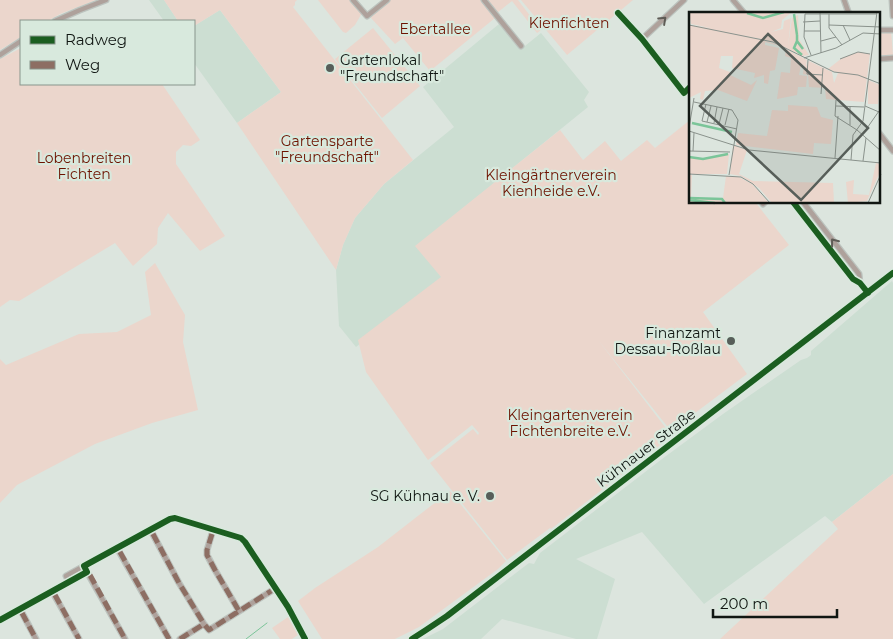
<svg xmlns="http://www.w3.org/2000/svg" width="893" height="639" font-family="Montserrat,sans-serif">
<rect width="100%" height="100%" fill="#dce5de"/>
<!-- built -->
<path fill="#ccded2" d="M149 0H164L178 21H164Z
M220 10 281 92 237 123 194 63V26Z
M499 24 520 50 541 33 589 92 584 100 588 107 420 243 446 275 356 347 339 326 336 270 343 245 355 218 384 184 454 127 423 87Z
M892 281 893 283V474L832 522 825 516 704 604 642 532 576 559 615 579 597 639H576L502 619 481 639H423L443 629 529 563 534 564 540 553 662 459 723 414 801 360 807 358 811 355V351Z"/>
<!-- green -->
<path fill="#ebd6cc" d="M0 0H96L60 14 48 21H21V37L0 50Z
M164 0H297L295 2V5L293 7 413 160 384 184 355 218 343 245 336 270 237 123 281 92 220 10 194 26V21H178Z
M318 0H351L362 13 355 25 346 33 343 32Z
M389 0H481L495 18 430 71 403 38 395 44 371 18 372 14Z
M487 0H518L541 30 537 33 512 1 497 13Z
M521 0H633L567 55Z
M373 28 420 86 382 118 335 59Z
M879 31H891L893 55H879Z
M21 48V84H162L200 140 191 146 183 145 176 152V164L225 236 200 251 168 213 158 228 157 244 133 266 115 243 19 301 10 300 0 307V59Z
M690 120V202L756 203 789 245 703 312 747 374 671 431 598 340 672 436 551 529 550 528 507 560 430 463 473 429 478 435 479 433 472 425 428 460 366 372 358 340 441 277 415 246 560 130 583 160 605 141 621 161 647 140 655 148Z
M155 263 185 315 183 342 198 410 152 423 95 444 17 485 0 503V359L6 365 79 334 117 332 151 315 145 272Z
M893 474V639H720L838 529 832 522Z
M450 491 506 561 498 569 419 627 395 639H322L298 601 315 588 378 547Z
M288 617 298 635 292 639H280L272 628Z"/>
<g fill="none" stroke-linecap="round" stroke-linejoin="round">
<!-- stream -->
<path stroke="#7bc599" stroke-width="1" d="M246 639 267 623"/>
<defs>
<path id="minor" d="M353 0 367 16 387 0
M484 0 521 46
M733 0 745 14
M844 0 849 14
M892 0 893 16
M618 13 642 39 684 93 690 87
M55 21 80 10 106 0
M879 30H893
M642 39 684 0
M0 55 21 41
M879 59 893 58
M879 133 893 151
M793 202 853 279 860 283 868 293
M803 202 859 274 860 283
M763 204 765 202
M150 529 179 583 204 624
M213 530 207 550V555L215 570 239 611
M117 548 169 639
M87 572 125 639
M69 582 66 576 84 566
M52 591 79 639
M20 609 36 639
M0 620 87 572 84 566 170 519 175 518 241 538 245 542 288 607 305 639
M180 639 204 624 209 630 276 588
M412 639 426 630 447 616 893 273"/>
</defs>
<!-- minor casing -->
<use href="#minor" stroke="#bcc3be" stroke-width="7"/>
<!-- minor -->
<use href="#minor" stroke="#aea19b" stroke-width="4.5"/>
<!-- quiet -->
<path stroke="#8d6e63" stroke-width="5" stroke-dasharray="10 5" stroke-linecap="butt" d="M153 534 179 583 204 624
M212 534 207 550V555L215 570 239 611
M120 552 169 639
M90 575 125 639
M55 595 79 639
M22 613 36 639
M180 639 204 624 209 630 271 591"/>
<defs>
<path id="cycleway" d="M618 13 642 39 684 93 690 87
M793 202 853 279 860 283 868 293
M0 620 87 572 84 566 170 519 175 518 241 538 245 542 288 607 305 639
M412 639 426 630 447 616 893 273"/>
</defs>
<!-- cycleway casing -->
<use href="#cycleway" stroke="#d8e9dd" stroke-width="9"/>
<!-- cycleway -->
<use href="#cycleway" stroke="#1b5e20" stroke-width="6"/>
</g>
<!-- one-way arrows -->
<defs><path id="oneway-chevron" d="M-2-3.5L2.5 0L-2 3.5" fill="none" stroke-width="1.6" stroke-linecap="round" stroke-linejoin="round" transform="scale(1.25)"/></defs>
<g stroke="#5f5c56">
<use href="#oneway-chevron" transform="translate(663 20) rotate(-43)"/>
<use href="#oneway-chevron" transform="translate(834 242) rotate(-128)"/>
</g>
<!-- markers -->
<g fill="#575e59" stroke="#d8e9dd" stroke-width="2">
<circle cx="330" cy="68" r="5"/>
<circle cx="731" cy="341" r="5"/>
<circle cx="490" cy="496" r="5"/>
</g>
<g text-anchor="middle" dominant-baseline="central" stroke-width="4.5" stroke-linejoin="round" paint-order="stroke">
<!-- park labels -->
<g font-size="14" fill="#6d1300" stroke="#d8e9dd">
<text x="569" y="23">Kienfichten</text>
<text x="435" y="29">Ebertallee</text>
<text x="327" y="141">Gartensparte<tspan x="327" dy="16">"Freundschaft"</tspan></text>
<text x="84" y="158">Lobenbreiten<tspan x="84" dy="16">Fichten</tspan></text>
<text x="551" y="175">Kleingärtnerverein<tspan x="551" dy="16">Kienheide e.V.</tspan></text>
<text x="570" y="415">Kleingartenverein<tspan x="570" dy="16">Fichtenbreite e.V.</tspan></text>
</g>
<!-- poi labels -->
<g font-size="14" fill="#101612" stroke="#d8e9dd" text-anchor="end">
<text x="340" y="60" text-anchor="start">Gartenlokal<tspan x="340" dy="16">"Freundschaft"</tspan></text>
<text x="721" y="333">Finanzamt<tspan x="721" dy="16">Dessau-Roßlau</tspan></text>
<text x="480" y="496">SG Kühnau e. V.</text>
</g>
<!-- street labels -->
<g font-size="14" fill="#101612" stroke="#d8e9dd">
<text transform="translate(646 448) rotate(-37)">Kühnauer Straße</text>
</g>
</g>
<!-- overview -->
<g transform="translate(689 12)">
<rect width="191" height="191" fill="#dce5de"/>
<path d="M0 0H103L93 8 92 16 82 20 94 17 95 9 102 6 99 34 103 6 109 3 110 27 120 43 114 44 84 30 50 22 84 31 91 34 76 30V33L90 36 86 58 81 59 79 72 75 71V63L65 66 66 61 43 56 44 44H32L30 56 41 60V63L62 73 68 68 58 89 29 78 16 79 14 88 11 87 12 80 0 86V13L22 16 2 12ZM97 37 118 48 117 54 120 49 143 60 145 71 149 61 139 57 153 46 169 40 181 42 175 90 137 87 136 76 120 75 119 63 114 62 115 53H112L110 63 118 64 117 75H109L108 83 88 87 92 60 101 61 102 46 96 44ZM179 68 191 73 189 92H179ZM99 93 128 95 132 105 144 108 142 132 125 131 124 142 47 133 49 121 78 124 83 98 99 99ZM44 133 58 138 50 162 64 169 144 171 145 191H83L70 176 52 164 41 162ZM40 142 38 162H0V145L16 147ZM187 151 191 152V160L178 189 159 191 157 170 165 168 164 182 180 183ZM0 162 3 163 2 186H34L37 164 50 165 63 172 80 191H0Z" fill="#ebd6cc"/>
<path fill="none" stroke="#7bc599" stroke-width="2.5" d="M58 1 74 6 95 0M105 2 108 23M108 23V29L114 37M108 29 105 36 113 43M3 111 43 120M0 145 14 147 39 142M0 186 33 187 36 191M0 188 26 191"/>
<path fill="none" stroke="#8a928c" stroke-width="1" d="M131 0 132 41M140 2V16L153 33M114 10 131 9M0 13 84 30 145 60 169 63 192 72M140 13 192 15M154 13 161 28M115 19H131M132 29 147 25M122 43 115 25 116 2H188M115 46 147 36 174 21 192 22M151 47 169 40 181 42M119 48 118 62 134 63M132 82 134 56M147 88 146 104 168 118 192 139M5 90 43 98 49 108 40 163M17 92 13 109 48 117M147 94 175 95M176 94 190 100M18 110 22 94M25 111 28 95M30 112 34 96M36 113 40 97M161 113V94M0 116 5 86M0 119 60 138 192 151M176 119 190 99M0 139 41 140M4 139 5 121M146 146 149 104M162 148 164 123 174 109 188 0M174 149 177 126M0 162 52 165 64 172 81 191M179 191 192 162"/>
<path fill="#575e59" fill-opacity="0.15" stroke="#575e59" stroke-width="2.5" d="M79 22 179 116 112 188 11 94Z"/>
<rect width="191" height="191" fill="none" stroke="#101612" stroke-width="2.5"/>
</g>
<!-- legend -->
<rect x="20" y="20" width="175" height="65" fill="#d8e9dd" stroke="#88958c"/>
<rect x="30" y="36" width="25" height="8" fill="#1b5e20" stroke="#88958c"/>
<text x="65" y="45" font-size="15" fill="#101612">Radweg</text>
<rect x="30" y="61" width="25" height="8" fill="#8d6e63" stroke="#88958c"/>
<text x="65" y="70" font-size="15" fill="#101612">Weg</text>
<!-- scale -->
<path d="M713 609v8h124v-8" fill="none" stroke="#101612" stroke-width="2.5"/>
<text x="720" y="609" font-size="15" fill="#101612" stroke="#d8e9dd" stroke-width="4" paint-order="stroke">200 m</text>
</svg>
